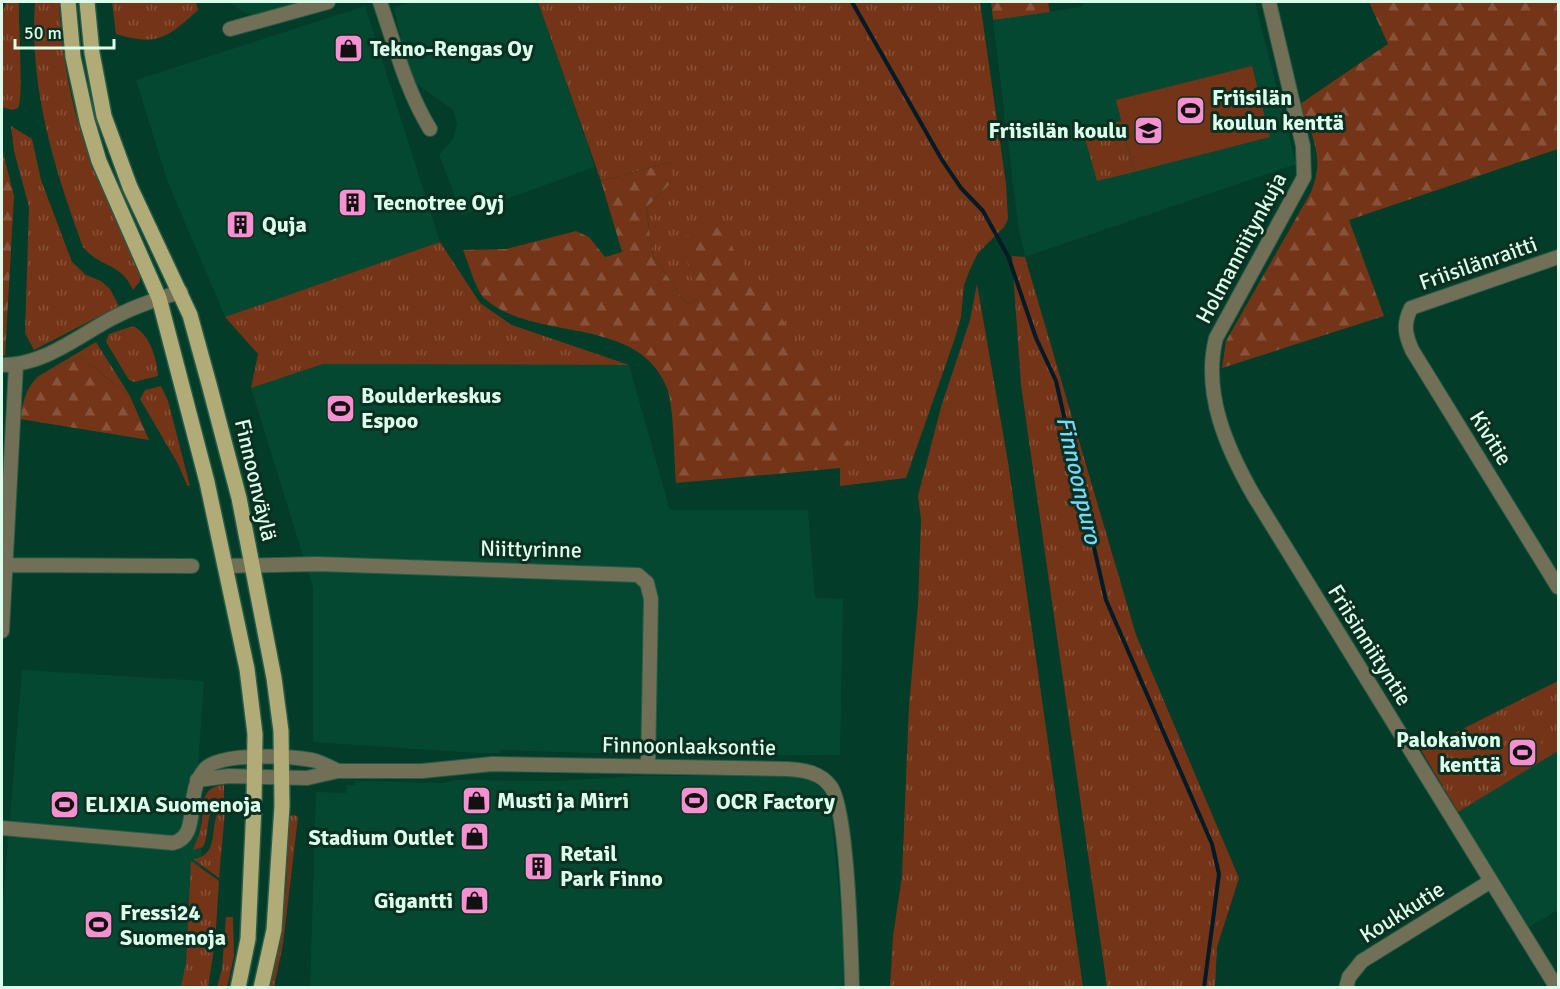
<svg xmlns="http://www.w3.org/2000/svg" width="1560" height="989" font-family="Signika,sans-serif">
<defs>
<pattern id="grass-tufts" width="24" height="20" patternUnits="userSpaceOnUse" patternTransform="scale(1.5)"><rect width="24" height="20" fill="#743417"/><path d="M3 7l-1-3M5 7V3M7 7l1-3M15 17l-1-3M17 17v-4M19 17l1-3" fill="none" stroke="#875239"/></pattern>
<pattern id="forest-firs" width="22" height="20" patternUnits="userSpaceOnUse" patternTransform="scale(1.5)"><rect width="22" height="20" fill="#743417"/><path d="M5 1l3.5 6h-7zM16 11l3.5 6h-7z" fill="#875239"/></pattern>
</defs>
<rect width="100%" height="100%" fill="#033c28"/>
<!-- built -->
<path fill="#054831" d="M229 2H298L255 15 245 13Z
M411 2H538L595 167 462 215 439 155 453 139 457 124 453 110 413 81 403 48 394 7Z
M1085 2H1255L1296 164 1025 257 1018 224 993 20 1081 7Z
M365 6 440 242 225 317 167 180 136 80Z
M323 364 629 365 670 510H808L815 598 843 599 840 755 675 756 501 750 500 753H478L313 742V588L251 388Z
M22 670 204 681 198 765 202 847 194 970 190 987 2 988V914Z
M1558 750V910L1529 927 1458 812Z
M635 776H793L809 779 823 790 830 805 843 931V987L310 988 316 792 346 793 347 785H355V781L442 783 456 780 557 781Z"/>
<!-- grass -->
<path fill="url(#grass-tufts)" d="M6 2H19C18 21 24 98 18 108L12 110 2 107V14Z
M35 2H59C61 42 67 86 79 125 95 173 118 219 140 266V281L133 290C122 263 99 267 83 247 54 167 29 88 35 2Z
M112 2H196L198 10C168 37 158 47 116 34Z
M538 2H980L1006 184 1008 219 1004 227 978 253 970 269 964 285 961 317 954 341 906 478 840 486V468L848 444 698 300 687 304 653 256 646 208 671 183V162L601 181Z
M1121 121 1134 172 1097 181 1083 131Z
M11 126 32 139 41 180 72 262 86 275 101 281 110 289 119 306 34 350 25 333 29 207 14 151Z
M440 242 480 303 512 325 629 365 323 364 251 388 258 354 225 317Z
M1012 256 1025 257 1136 635 1239 878 1217 947 1215 987H1107L1021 385Z
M977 284 1008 462 1083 987H890L893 936 902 876 909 706 918 604 921 520 918 496 941 407 970 320Z
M133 326C150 334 157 359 158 376L134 382 129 380 106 342 109 334Z
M96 342 130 396 80 357 32 380Z
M161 386 168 401 190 486 187 485 178 464 140 399 145 390Z
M1558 681V751L1458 812 1421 750Z
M224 785V802C203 805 211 833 203 847L193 850C195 843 199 837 200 831 206 811 196 787 224 785Z
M219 810 225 812 219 878 193 859C220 856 209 827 219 810Z
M294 815 298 817 283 944 274 987 269 988 286 889 289 816Z
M191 861 219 881 215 943 208 987H181L186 963Z
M226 917H233L234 956 227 987H217L222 969Z"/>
<!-- forest -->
<path fill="url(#forest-firs)" d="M991 2H1048L1050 12 993 20Z
M1369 2H1558V149L1349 220 1384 316 1222 368 1226 341 1311 192C1322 164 1317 152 1309 124L1305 125 1300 104 1388 44Z
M2 149 14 196 5 356 2 355Z
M671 162V183L646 208 653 256 687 304 698 300 680 237 718 227 822 376 849 444 840 468 676 483C674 461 674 405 667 388 637 314 535 343 485 299 476 291 468 262 463 250L506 249 576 231 589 237 605 257 622 252 601 181Z
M80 357 130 396 149 440 20 419C28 371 40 377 80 357Z"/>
<!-- garden -->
<path fill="#743417" d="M1252 66 1270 137 1134 172 1116 100Z
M1535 732 1546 752 1509 773 1498 753Z"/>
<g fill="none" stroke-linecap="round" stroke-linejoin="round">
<!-- stream -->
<path stroke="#001b25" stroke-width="4" d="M852 2 942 160 961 188 983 211 1008 256 1036 338 1056 381 1106 600 1212 844 1219 874 1204 988"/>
<defs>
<path id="minor" d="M380 2C395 45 406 90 430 129
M1269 2 1303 146 1304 177 1216 338C1202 393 1227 449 1254 496L1557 988
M230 29 328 2
M1558 257 1411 308C1403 324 1405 334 1412 350L1558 587
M2 365C42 365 73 340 107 321 130 308 156 299 181 292
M7 565 192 566
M226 566 317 564 638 575 647 583 651 599 648 767
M2 631 16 365
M197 780 229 776 307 778 338 771H422L492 764 787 769C804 770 820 772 831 787 848 812 851 951 852 988
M2 828 173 843C202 836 183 794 205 769 220 752 290 756 312 760 321 762 330 767 338 771
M1346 988 1349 977 1362 961 1491 881"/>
<path id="major" d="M68 2 73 57 87 121 99 161 159 298 207 482 247 669 255 734 254 805 248 939 238 988
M87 2 92 53 104 116 130 187 190 315 209 384 239 498 274 678 281 731 282 806 274 930 261 988"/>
</defs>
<!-- minor casing -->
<use href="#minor" stroke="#265b47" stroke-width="16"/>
<!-- major casing -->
<use href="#major" stroke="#265b47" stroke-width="18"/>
<!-- minor -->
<use href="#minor" stroke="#716f56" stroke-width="14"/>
<!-- major -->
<use href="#major" stroke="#b1ab77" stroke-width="15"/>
</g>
<!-- icons -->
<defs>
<symbol id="shop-square" viewBox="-11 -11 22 22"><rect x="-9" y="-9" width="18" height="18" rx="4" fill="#f690d0" stroke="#0b2f20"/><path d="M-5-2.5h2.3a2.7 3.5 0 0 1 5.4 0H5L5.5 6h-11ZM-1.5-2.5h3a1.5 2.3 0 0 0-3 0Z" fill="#111"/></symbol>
<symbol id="stadium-square" viewBox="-11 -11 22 22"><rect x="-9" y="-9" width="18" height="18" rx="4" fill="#f690d0" stroke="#0b2f20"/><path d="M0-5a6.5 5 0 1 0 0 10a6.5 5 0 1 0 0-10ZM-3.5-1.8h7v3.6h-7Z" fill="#111"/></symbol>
<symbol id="school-square" viewBox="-11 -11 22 22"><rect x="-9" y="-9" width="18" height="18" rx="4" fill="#f690d0" stroke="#0b2f20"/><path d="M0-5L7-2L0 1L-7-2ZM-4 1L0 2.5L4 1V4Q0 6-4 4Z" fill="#111"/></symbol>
<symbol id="building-square" viewBox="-11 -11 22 22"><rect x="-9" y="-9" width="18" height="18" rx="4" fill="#f690d0" stroke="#0b2f20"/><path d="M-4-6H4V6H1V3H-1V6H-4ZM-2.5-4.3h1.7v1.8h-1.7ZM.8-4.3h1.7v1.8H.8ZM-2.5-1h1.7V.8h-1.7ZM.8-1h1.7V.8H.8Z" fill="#111"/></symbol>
</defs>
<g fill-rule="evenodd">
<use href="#shop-square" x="332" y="32" width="33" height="33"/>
<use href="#stadium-square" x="1174" y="94" width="33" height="33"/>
<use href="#school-square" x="1132" y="114" width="33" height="33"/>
<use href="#building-square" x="336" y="186" width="33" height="33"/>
<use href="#building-square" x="224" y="208" width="33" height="33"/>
<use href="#stadium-square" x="324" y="392" width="33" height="33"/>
<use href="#stadium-square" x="1506" y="736" width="33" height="33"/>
<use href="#shop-square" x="460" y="784" width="33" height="33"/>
<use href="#stadium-square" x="678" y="784" width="33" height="33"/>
<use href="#stadium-square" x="48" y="788" width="33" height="33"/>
<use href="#shop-square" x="458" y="820" width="33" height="33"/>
<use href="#building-square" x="522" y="850" width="33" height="33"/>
<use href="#shop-square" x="458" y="884" width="33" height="33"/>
<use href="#stadium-square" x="82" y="908" width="33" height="33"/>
</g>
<g text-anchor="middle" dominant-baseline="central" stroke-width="6" stroke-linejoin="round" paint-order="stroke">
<!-- poi labels -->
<g font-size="22" font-weight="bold" fill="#dcfdeb" stroke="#0b2f20" text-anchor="start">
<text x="370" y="48">Tekno-Rengas Oy</text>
<text x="1212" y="97">Friisilän<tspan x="1212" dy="25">koulun kenttä</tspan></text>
<text x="1127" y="130" text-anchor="end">Friisilän koulu</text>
<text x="374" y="202">Tecnotree Oyj</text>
<text x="262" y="224">Quja</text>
<text x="361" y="395">Boulderkeskus<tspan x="361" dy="25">Espoo</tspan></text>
<text x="1501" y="739" text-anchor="end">Palokaivon<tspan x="1501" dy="25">kenttä</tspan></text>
<text x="497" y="800">Musti ja Mirri</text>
<text x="716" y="801">OCR Factory</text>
<text x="85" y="804">ELIXIA Suomenoja</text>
<text x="454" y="837" text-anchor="end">Stadium Outlet</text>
<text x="560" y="853">Retail<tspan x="560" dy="25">Park Finno</tspan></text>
<text x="453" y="900" text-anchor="end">Gigantti</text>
<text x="120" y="912">Fressi24<tspan x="120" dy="25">Suomenoja</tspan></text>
</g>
<!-- street labels -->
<g font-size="22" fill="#dcfdeb" stroke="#0b2f20">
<text transform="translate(1241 248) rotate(-62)">Holmanniitynkuja</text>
<text transform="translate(1478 263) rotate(-19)">Friisilänraitti</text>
<text transform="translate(1491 438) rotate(58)">Kivitie</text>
<text transform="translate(256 480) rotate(77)">Finnoonväylä</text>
<text transform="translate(531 549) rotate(1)">Niittyrinne</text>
<text transform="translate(1370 645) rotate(58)">Friisinniityntie</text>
<text transform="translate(689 746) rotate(1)">Finnoonlaaksontie</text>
<text transform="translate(1402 912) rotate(-32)">Koukkutie</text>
</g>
<!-- water labels -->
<g font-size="24" font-style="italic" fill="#72dafe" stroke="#0b2f20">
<text transform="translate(1079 480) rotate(77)">Finnoonpuro</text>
</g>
</g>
<!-- border -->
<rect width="1560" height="989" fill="none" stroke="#dcfdeb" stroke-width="6"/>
<!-- scale -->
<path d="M15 39v9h99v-9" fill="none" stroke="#dcfdeb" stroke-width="3"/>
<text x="24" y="39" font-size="18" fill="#dcfdeb" stroke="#0b2f20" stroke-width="4.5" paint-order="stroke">50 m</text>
</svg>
